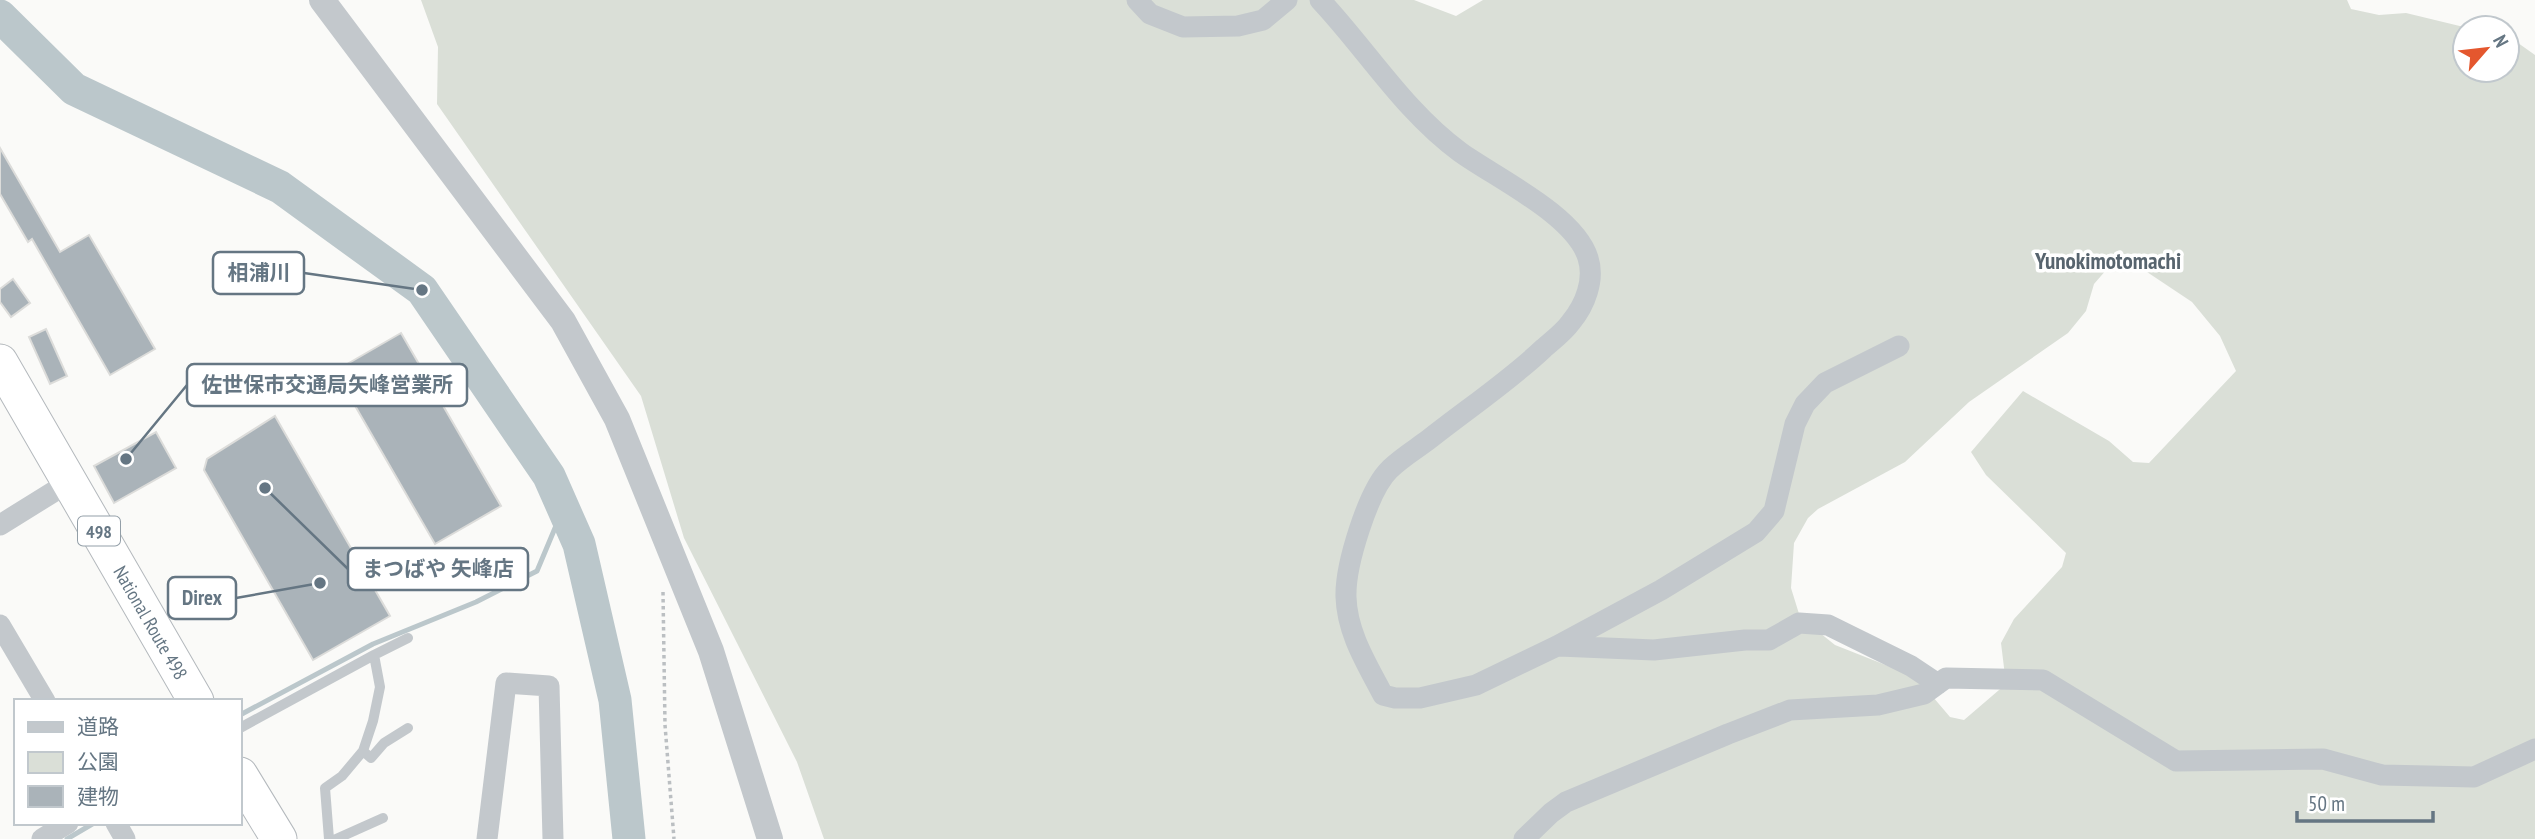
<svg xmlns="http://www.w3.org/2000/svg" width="2535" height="839" font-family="'PT Sans Narrow','Noto Sans JP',sans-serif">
<rect width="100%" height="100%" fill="#fafaf8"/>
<!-- green -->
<path fill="#dadfd7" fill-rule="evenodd" d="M421 0H1414L1456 16 1483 0H2347L2351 9 2379 15 2406 13 2468 28H2465V70H2507V37L2511 38 2535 55V839H824L797 762 684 538 641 396 437 104 438 47ZM2120 254 2192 302 2220 336 2236 371 2149 463 2133 462 2109 441 2023 391 1971 452 1986 475 2066 553 2062 567 2014 619 2001 643 2006 684 1964 720 1950 717 1916 677 1835 645 1800 617 1791 588 1794 543 1808 518 1818 509 1905 462 1969 402 2068 333 2086 311 2094 284Z"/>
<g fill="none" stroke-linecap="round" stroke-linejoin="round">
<!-- stream -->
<path stroke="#bbc7cb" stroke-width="5" d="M240 715 373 644 476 602 537 571 563 509
M67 839 94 823"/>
<!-- river -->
<path stroke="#bbc7cb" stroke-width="33" d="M0 16 74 89 280 187 422 290 549 476 579 544 615 700 629 839"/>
</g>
<!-- building -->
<path fill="#aab3b9" stroke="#dcdcda" stroke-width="2" d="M0 148 60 252 89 235 155 349 110 375 32 239 28 242 0 194Z
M13 279 30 303 11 317 0 302V289Z
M46 329 67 376 50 384 29 337Z
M401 333 501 506 435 544 335 371Z
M275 416 390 616 313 660 204 470 207 459Z
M156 432 176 468 114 503 94 466Z"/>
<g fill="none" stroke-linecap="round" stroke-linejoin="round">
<defs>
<g id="trunk">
<path id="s1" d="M0 362 196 701"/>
<path d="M240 775 279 839"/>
</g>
</defs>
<!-- trunk casing -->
<use href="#trunk" stroke="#b4b9bd" stroke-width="37"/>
<!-- path -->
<path stroke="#bbbfc2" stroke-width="3.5" stroke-dasharray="3.5 3.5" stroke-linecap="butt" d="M663 592 665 725 674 839"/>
<!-- service -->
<path stroke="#c3c8cc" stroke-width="10" d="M240 728 374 655
M363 751 371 758 384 743 408 728
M329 839 325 788 342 776 363 751 373 721 380 687 374 655 408 638
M336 839 383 818"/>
<!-- minor -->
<path stroke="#c3c8cc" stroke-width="21" d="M1137 0 1150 14 1183 27 1238 26 1263 20 1287 0
M1320 0C1367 50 1404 111 1460 152 1496 178 1575 215 1588 258 1595 280 1585 305 1571 322 1564 332 1553 340 1544 348 1508 382 1467 409 1428 440 1416 449 1401 458 1390 469 1368 490 1345 566 1346 597 1347 633 1367 664 1383 695L1395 698H1420L1476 685 1557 646 1661 590 1756 532 1774 511 1795 424 1805 404 1825 383 1899 346
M0 525 71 481
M0 625 45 701
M1559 646 1654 650 1745 640H1769L1799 623 1828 625 1911 666 1938 684
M116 823 125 839
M42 839 68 823
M487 839 506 683 549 686 553 839
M1524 839 1551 813 1566 802 1728 734 1790 710 1878 705 1924 694 1946 678 2043 680 2176 761 2323 759 2382 775 2474 777 2535 749"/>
<!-- tertiary -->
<path stroke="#c3c8cc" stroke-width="26" d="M322 0 563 321 617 419 711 651 770 839"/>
<!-- trunk -->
<use href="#trunk" stroke="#fff" stroke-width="35"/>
</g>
<g text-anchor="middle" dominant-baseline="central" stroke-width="7" stroke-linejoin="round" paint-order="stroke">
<!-- shield labels -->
<rect fill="#fff" stroke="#939fa8" stroke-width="2" x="78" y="516.5" width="42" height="29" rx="5"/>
<g font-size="18" font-weight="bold" fill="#657683">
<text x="99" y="531">498</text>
</g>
<!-- street labels -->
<g font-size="19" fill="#657683" stroke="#fff">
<text stroke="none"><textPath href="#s1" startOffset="301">National Route 498</textPath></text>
</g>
<!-- quarter labels -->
<g font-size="23" font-weight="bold" fill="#57646e" stroke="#fff">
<text x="2108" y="260">Yunokimotomachi</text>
</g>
</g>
<!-- callouts -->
<path fill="none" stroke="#657683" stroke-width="2.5" d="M422 290L304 273M126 459L187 385M265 488L348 569M320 583L236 598"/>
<g fill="#657683" stroke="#fff" stroke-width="2.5">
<circle cx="422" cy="290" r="7"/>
<circle cx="126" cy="459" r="7"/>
<circle cx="265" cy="488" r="7"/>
<circle cx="320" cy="583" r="7"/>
</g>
<g fill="#fff" stroke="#657683" stroke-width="2.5">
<rect x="213" y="252" width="91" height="42" rx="7"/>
<rect x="187" y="364" width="280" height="42" rx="7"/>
<rect x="348" y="548" width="180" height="42" rx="7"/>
<rect x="168" y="577" width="68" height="42" rx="7"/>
</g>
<g font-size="21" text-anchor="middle" font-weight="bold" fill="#657683">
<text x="259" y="280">相浦川</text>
<text x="327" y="392">佐世保市交通局矢峰営業所</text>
<text x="438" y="576">まつばや 矢峰店</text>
<text x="202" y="605">Direx</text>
</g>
<!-- legend -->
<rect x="14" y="699" width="228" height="126" fill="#ffffff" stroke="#c1c8cd" stroke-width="2"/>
<rect x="28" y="722" width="35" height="10" fill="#c3c8cc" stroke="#c1c8cd" stroke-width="2"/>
<text x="77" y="734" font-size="21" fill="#657683">道路</text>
<rect x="28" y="752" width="35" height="21" fill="#dadfd7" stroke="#c1c8cd" stroke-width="2"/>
<text x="77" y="769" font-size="21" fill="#657683">公園</text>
<rect x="28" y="786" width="35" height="21" fill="#aab3b9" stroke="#c1c8cd" stroke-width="2"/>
<text x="77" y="804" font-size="21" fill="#657683">建物</text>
<!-- north arrow -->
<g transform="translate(2486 49) rotate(62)"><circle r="33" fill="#ffffff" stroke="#c1c8cd" stroke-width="2"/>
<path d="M0-5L12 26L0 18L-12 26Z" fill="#e4572e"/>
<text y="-10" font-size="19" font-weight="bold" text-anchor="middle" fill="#657683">N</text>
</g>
<!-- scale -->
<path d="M2297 811v10h136v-10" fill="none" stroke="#657683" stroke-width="3.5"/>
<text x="2308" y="811" font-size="21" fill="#657683" stroke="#ffffff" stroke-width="5" paint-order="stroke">50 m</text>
</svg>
